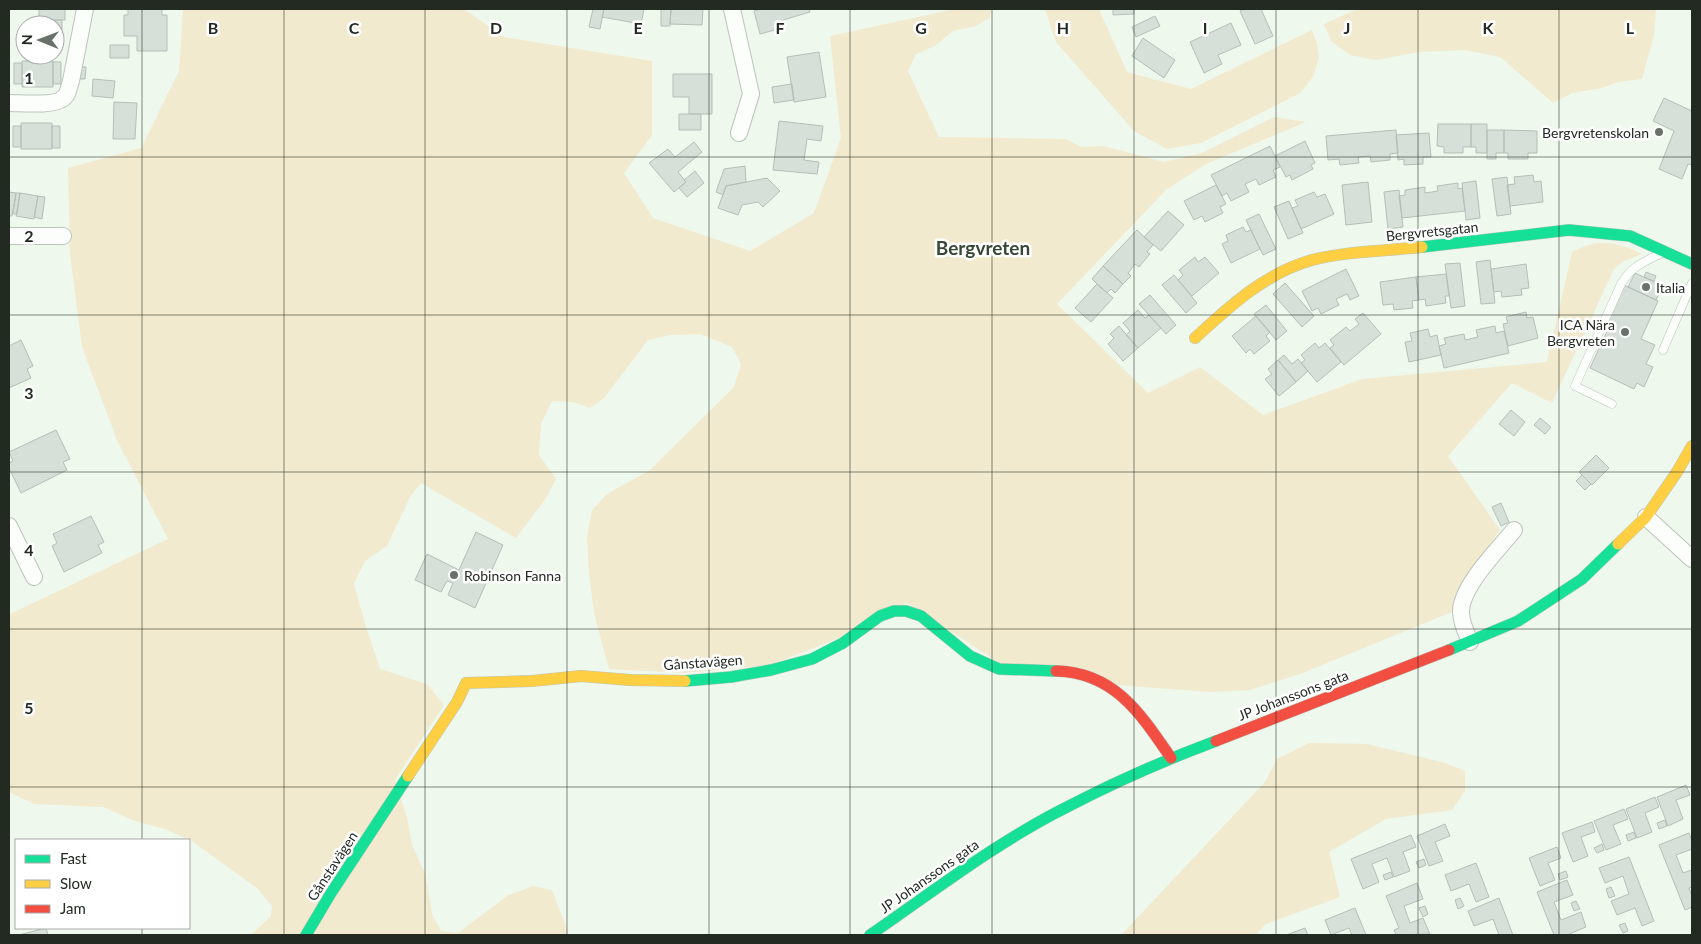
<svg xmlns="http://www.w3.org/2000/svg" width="1701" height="944" font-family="Lato,sans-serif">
<rect width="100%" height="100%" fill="#eef8ec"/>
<!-- green -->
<path fill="#f2eacf" d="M183 9H464L504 37 652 61V135L624 173 653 218 750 251 814 213 841 138 830 36 955 9H992L989 18 976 26 953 31 935 46 916 54 908 71 939 137 1066 139 1081 147 1104 146 1164 162 1202 153 1274 117 1306 122 1206 164 1166 190 1057 304 1148 393 1200 367 1263 415 1362 379 1547 362 1572 252C1599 238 1615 241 1642 254L1624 261 1614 269 1552 403 1512 383 1448 456 1500 530 1468 576 1452 612 1300 674 1250 690 1212 692 1115 685 1001 664 907 603 842 637 770 665 684 673 609 669 594 613 589 573 587 537 592 510 607 494 650 470 734 387 741 364 732 347 700 334 670 335 648 340 604 398 590 408 573 402 552 401 541 424 539 455 556 479 544 501 516 538 421 483 410 497 387 546 365 561 354 583 365 624 380 669 427 684 444 705 395 780 407 818 412 845 425 873 432 914 441 931 458 933 507 896 533 886 552 890 569 935H251L271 916 272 906 258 889 192 841 165 829 135 821 103 807 34 804 9 792V621L10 614 168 539 117 440 82 347 70 254 68 168 141 148 179 71Z
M1045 9H1099L1127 72 1191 89 1312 30 1317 44 1319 58 1313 77 1300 93 1201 143 1167 149 1134 131 1056 42Z
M1357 9H1656L1654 35 1642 79 1618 82 1602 88 1572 93 1553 103 1500 57 1464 50 1420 52 1376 60 1350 55 1331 41 1324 24Z
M1309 743 1367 744 1445 763 1465 771V791L1452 810 1386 819 1329 852 1340 897 1266 924 1255 935H1121L1265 782 1277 759Z"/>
<!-- building -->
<path fill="#d6e0d8" stroke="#b5bfb8" d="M39 9H65V20H39Z
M128 9H162V15H167V51H137V36H124V15H128Z
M593 9H604L600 29 589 27Z
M604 9H644L641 24 602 17Z
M661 9H671L670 26H661Z
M671 9H703L702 25 670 24Z
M761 9H809L810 12 780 21 782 28 760 34 754 11Z
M1113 9H1134V14L1113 15Z
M1245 9H1261L1273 36 1255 44 1240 11Z
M1155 16 1160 26 1136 37 1132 27Z
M41 20H62V30H55V25H41Z
M1231 23 1241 45 1218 55 1222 64 1204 73 1190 42Z
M1143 38 1175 60 1164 78 1132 56Z
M110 45H129V58H110Z
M819 52 826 97 794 102 787 57Z
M22 61H53V87H22Z
M53 62H61V84H53Z
M14 63H22V84H14Z
M79 67H86L85 79H79Z
M673 74H712V114H689V97H673Z
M93 79 115 81 113 98 92 96Z
M792 84 794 100 774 103 772 87Z
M1664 98 1692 111V165L1688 164 1682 179 1659 169 1674 131 1653 121Z
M114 102 137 103 135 139H113Z
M679 114H701V130H679Z
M779 121 823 126 821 141 807 139 804 160 819 162 817 174 773 170Z
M21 123H52V149H21Z
M1438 124H1471V147H1463V153H1444V147L1437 146Z
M1471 124H1487V153H1476V147H1471Z
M13 126H21V147H13Z
M52 126H60V148H52Z
M1396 130 1398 153 1390 154V160L1371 162 1370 156 1358 157 1359 163 1340 165 1339 159 1328 160 1326 136Z
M1487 130H1504V153H1496V159H1487Z
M1504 130 1537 131V153H1528V159H1508V153H1504Z
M1429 133 1431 157H1423V164L1404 165V159L1398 160 1396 135Z
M1305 141 1315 163 1311 165 1313 169 1292 180 1290 175 1286 177 1275 156Z
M694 142 702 152 678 172 686 182 674 192 649 163 668 149 675 157Z
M1270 146 1280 167 1273 170 1276 177 1259 185 1256 179 1245 184 1249 192 1231 201 1227 193 1222 196 1211 175Z
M745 166 746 182 726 186 723 195 716 192 724 169Z
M695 171 704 183 687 197 679 188 686 182 684 180Z
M1533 175 1534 182 1541 181 1543 202 1510 206 1507 185 1515 184 1514 177Z
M1507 177 1511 214 1497 216 1492 179Z
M767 178 780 191 763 207 758 202 742 205 738 215 718 208 726 186Z
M1476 181 1480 218 1466 220 1462 183Z
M1368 182 1372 222 1346 225 1342 185Z
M1458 183V189L1462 188 1465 211 1402 218 1399 196 1405 195V190L1425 187V193L1438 191 1437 186Z
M1216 185 1226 204 1220 207 1223 213 1205 222 1202 216 1194 220 1184 201Z
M1399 190 1403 227 1388 229 1384 192Z
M9 192 16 193 12 216H9Z
M1314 192 1317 197 1325 194 1334 214 1301 229 1292 208 1298 206 1295 200Z
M16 193H20L17 214H13Z
M20 193 38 196 34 219 16 216Z
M38 196 45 197 42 219 34 217Z
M1289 201 1303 233 1288 239 1274 207Z
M1168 211 1184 225 1161 251 1144 237Z
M1259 214 1276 249 1263 255 1246 220Z
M1243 227 1246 232 1251 230 1260 249 1231 263 1222 244 1228 241 1226 235Z
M1137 230 1153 245 1147 252 1150 254 1139 267 1135 264 1128 273 1131 276 1123 284 1103 266Z
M1195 257 1198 262 1205 257 1219 273 1192 296 1178 280 1183 275 1179 270Z
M1490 260 1495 303 1481 304 1476 262Z
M1460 263 1465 306 1451 308 1445 264Z
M1526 264 1529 288 1521 289 1522 295 1502 297 1501 291 1494 292 1491 269Z
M1103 266 1123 284 1115 293 1111 289 1107 293 1092 279Z
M1346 269 1359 296 1350 300 1347 294 1336 299 1339 305 1321 314 1318 308 1312 311 1302 291Z
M1646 272 1656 276 1654 281 1644 277Z
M1635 273 1663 286 1656 300 1628 287Z
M1446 274 1449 296H1445L1446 303 1426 306 1425 299 1419 300 1416 277Z
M1174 275 1197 303 1186 313 1162 285Z
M1416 277 1419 300 1412 301 1413 308 1394 310 1393 304 1383 305 1380 282Z
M1285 283 1314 316 1302 327 1273 294Z
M1097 284 1113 298 1091 322 1075 308Z
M1624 285 1658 301 1641 339 1655 345 1646 364 1653 367 1644 387 1637 383 1634 389 1590 368 1610 325 1607 323Z
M1150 295 1176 325 1166 334 1139 304Z
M1266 305 1287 331 1276 340 1254 314Z
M1138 310 1145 318 1149 315 1161 328 1138 348 1126 335 1130 331 1123 323Z
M1526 312 1527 318 1533 317 1538 338 1508 346 1503 324 1508 323 1506 317Z
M1363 313 1381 334 1344 365 1330 348 1334 345 1330 340 1346 327 1350 331 1359 324 1355 319Z
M1256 316 1270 332 1266 336 1270 341 1254 354 1250 349 1246 353 1232 336Z
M1119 326 1138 348 1123 361 1108 344 1114 338 1110 334Z
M1495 326 1496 333 1504 331 1509 353 1444 368 1439 346 1446 344 1444 338 1464 334 1465 340 1478 337 1476 330Z
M1428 329 1430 337 1437 335 1441 355 1409 362 1405 342 1412 341 1410 333Z
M21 340 33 366 27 369 31 378 9 388V346Z
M1315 343 1319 348 1325 343 1341 362 1317 382 1301 363 1305 360 1301 355Z
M1284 355 1292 364 1298 359 1308 371 1296 382 1278 360Z
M1278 360 1296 382 1279 396 1265 379 1272 374 1268 369Z
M1511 410 1525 422 1514 436 1499 424Z
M1540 418 1551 427 1545 434 1534 425Z
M56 430 70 459 63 462 67 470 21 493 9 468V463L13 461 9 452Z
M1596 455 1609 468 1592 485 1579 472Z
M1582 475 1591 484 1585 490 1576 481Z
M1501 503 1509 522 1501 526 1492 507Z
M91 516 104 542 98 545 102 553 64 572 52 546 57 543 53 534Z
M476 532 503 545 475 608 448 595 453 583 447 581 441 592 415 580 427 554 459 570Z
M1686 785 1690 795 1676 800 1683 819 1668 826 1657 797Z
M1655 797 1659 807 1645 813 1652 832 1637 838 1626 809Z
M1624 809 1628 819 1613 825 1621 844 1606 850 1594 821Z
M1665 820 1667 826 1659 829 1657 823Z
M1592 822 1595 832 1581 837 1588 856 1573 862 1562 833Z
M1445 824 1450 836 1435 842 1443 861 1429 866 1417 836Z
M1634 832 1636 838 1628 841 1626 835Z
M1689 833 1692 841V849L1676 855 1683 873 1692 870V887L1689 888 1692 896V907L1685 910 1659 845Z
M1411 835 1416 847 1403 852 1410 871 1394 877 1387 858 1372 864 1379 882 1363 889 1351 859Z
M1602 844 1604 850 1597 853 1594 848Z
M1557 847 1561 858 1548 863 1555 880 1540 886 1529 858Z
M1629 857 1654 921 1642 926 1635 908 1617 915 1611 901 1629 894 1623 876 1605 883 1599 868Z
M1424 859 1426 865 1419 868 1416 862Z
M1476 863 1489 897 1476 902 1469 884 1451 891 1445 875Z
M1566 871 1568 877 1560 880 1558 874Z
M1391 872 1393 877 1385 880 1383 875Z
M1567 880 1573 895 1554 902 1561 920 1581 912 1586 927 1567 935H1554L1537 892Z
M1417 883 1423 899 1404 906 1410 923 1423 918 1430 934 1396 935 1394 930 1399 928 1386 896Z
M1611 887 1615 896 1609 898 1606 889Z
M1460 898 1464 906 1458 909 1455 900Z
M1499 898 1513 935H1499L1493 919 1474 926 1468 911Z
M1576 901 1580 909 1574 911 1571 903Z
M1425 906 1428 914 1423 917 1419 908Z
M1355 908 1366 935H1352L1349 928 1331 935 1325 920Z
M1625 923 1628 931 1623 933 1619 925Z
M46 928 48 935H19Z
M1305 928 1308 935H1287L1289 934Z"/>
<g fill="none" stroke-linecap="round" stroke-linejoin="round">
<defs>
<path id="lane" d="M1663 350 1692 283
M1612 404 1575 386 1621 284C1632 266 1642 263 1660 254"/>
<path id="street" d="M732 9 751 94 739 133
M9 103C21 103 53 106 62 99 68 96 69 87 71 81L85 9
M9 236H63
M1646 517 1692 559
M9 526 34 577
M1470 642C1466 633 1461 621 1461 612 1461 586 1498 550 1514 530"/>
<path id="fast" d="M1422 247 1569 230 1630 236 1692 264
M1449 650 1518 621 1582 579 1618 544
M685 681 731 677 771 670 812 659 843 643 880 616 894 611H906L921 616 970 656 999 669 1056 671
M306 935 331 893 408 776
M870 935C934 891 997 842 1067 807 1115 782 1165 760 1216 741"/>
<path id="slow" d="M1195 338C1229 307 1265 273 1312 260 1347 251 1385 251 1422 247
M1618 544 1646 517 1677 472 1692 446
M408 776 457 702 466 683 532 681 581 676 630 680 685 681"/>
<path id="jam" d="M1056 671C1114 672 1141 714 1171 758
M1216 741 1449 650"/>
</defs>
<!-- lane casing -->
<use href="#lane" stroke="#bcc4bb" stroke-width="9"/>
<!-- street casing -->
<use href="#street" stroke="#bcc4bb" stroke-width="18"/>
<!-- fast casing -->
<use href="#fast" stroke="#bcc4bb" stroke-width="12"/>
<!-- slow casing -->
<use href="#slow" stroke="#bcc4bb" stroke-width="12"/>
<!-- jam casing -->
<use href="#jam" stroke="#bcc4bb" stroke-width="12"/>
<!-- lane -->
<use href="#lane" stroke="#fcfefc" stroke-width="8"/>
<!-- street -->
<use href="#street" stroke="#fcfefc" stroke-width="16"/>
<!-- fast -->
<use href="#fast" stroke="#16e098" stroke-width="11"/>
<!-- slow -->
<use href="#slow" stroke="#ffcf43" stroke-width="11"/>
<!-- jam -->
<use href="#jam" stroke="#f24e42" stroke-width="11"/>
</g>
<!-- grid -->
<path fill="none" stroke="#222a22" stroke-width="1" stroke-opacity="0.55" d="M142 9V840M284 9V935M425 9V935M567 9V935M709 9V935M850 9V935M992 9V935M1134 9V935M1276 9V935M1418 9V935M1559 9V935M9 157H1692M9 315H1692M9 472H1692M9 629H1692M9 787H1692M142 928V935"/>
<!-- markers -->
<g fill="#697269" stroke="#fff" stroke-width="2">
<circle cx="1659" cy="132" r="5"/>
<circle cx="1646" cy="287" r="5"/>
<circle cx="1625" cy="332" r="5"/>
<circle cx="454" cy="575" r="5"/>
</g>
<g text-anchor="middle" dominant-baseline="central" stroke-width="5" stroke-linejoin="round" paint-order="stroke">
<!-- poi labels -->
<g font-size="14" fill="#222a22" stroke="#fff" text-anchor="end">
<text x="1649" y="132">Bergvretenskolan</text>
<text x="1656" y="287" text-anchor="start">Italia</text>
<text x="1615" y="324">ICA Nära<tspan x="1615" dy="16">Bergvreten</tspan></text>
<text x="464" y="575" text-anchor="start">Robinson Fanna</text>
</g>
<!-- street labels -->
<g font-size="14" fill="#222a22" stroke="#fff">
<text transform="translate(1432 231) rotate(-6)">Bergvretsgatan</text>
<text transform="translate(703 662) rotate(-4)">Gånstavägen</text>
<text transform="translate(1293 695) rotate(-21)">JP Johanssons gata</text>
<text transform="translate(332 866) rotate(-57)">Gånstavägen</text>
<text transform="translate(929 876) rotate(-35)">JP Johanssons gata</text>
</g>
<!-- district labels -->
<g font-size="19" font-weight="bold" fill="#374735" stroke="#fff">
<text x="983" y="247">Bergvreten</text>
</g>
</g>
<g font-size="16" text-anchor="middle" font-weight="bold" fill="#222a22" stroke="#fff" stroke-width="5" stroke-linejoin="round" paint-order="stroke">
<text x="213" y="34">B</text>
<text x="354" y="34">C</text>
<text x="496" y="34">D</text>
<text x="638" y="34">E</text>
<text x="780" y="34">F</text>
<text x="921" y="34">G</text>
<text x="1063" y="34">H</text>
<text x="1205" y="34">I</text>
<text x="1347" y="34">J</text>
<text x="1488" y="34">K</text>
<text x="1630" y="34">L</text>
<text x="29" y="84">1</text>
<text x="29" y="242">2</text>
<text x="29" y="399">3</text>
<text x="29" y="556">4</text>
<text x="29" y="714">5</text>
</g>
<!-- border -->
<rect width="1701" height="944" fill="none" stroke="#222a22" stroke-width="20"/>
<!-- legend -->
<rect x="15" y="839" width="175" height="90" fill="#ffffff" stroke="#a7aaa7"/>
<rect x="25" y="855" width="25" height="8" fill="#16e098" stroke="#a7aaa7"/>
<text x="60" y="864" font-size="15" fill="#222a22">Fast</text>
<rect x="25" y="880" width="25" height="8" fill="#ffcf43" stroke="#a7aaa7"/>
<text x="60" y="889" font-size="15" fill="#222a22">Slow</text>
<rect x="25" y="905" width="25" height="8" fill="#f24e42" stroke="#a7aaa7"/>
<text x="60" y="914" font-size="15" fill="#222a22">Jam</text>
<!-- north arrow -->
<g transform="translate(40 40) rotate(271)"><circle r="24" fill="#ffffff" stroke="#a7aaa7"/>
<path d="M0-4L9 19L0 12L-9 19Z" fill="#697269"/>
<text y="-8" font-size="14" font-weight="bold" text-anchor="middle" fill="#222a22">N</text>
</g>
</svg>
